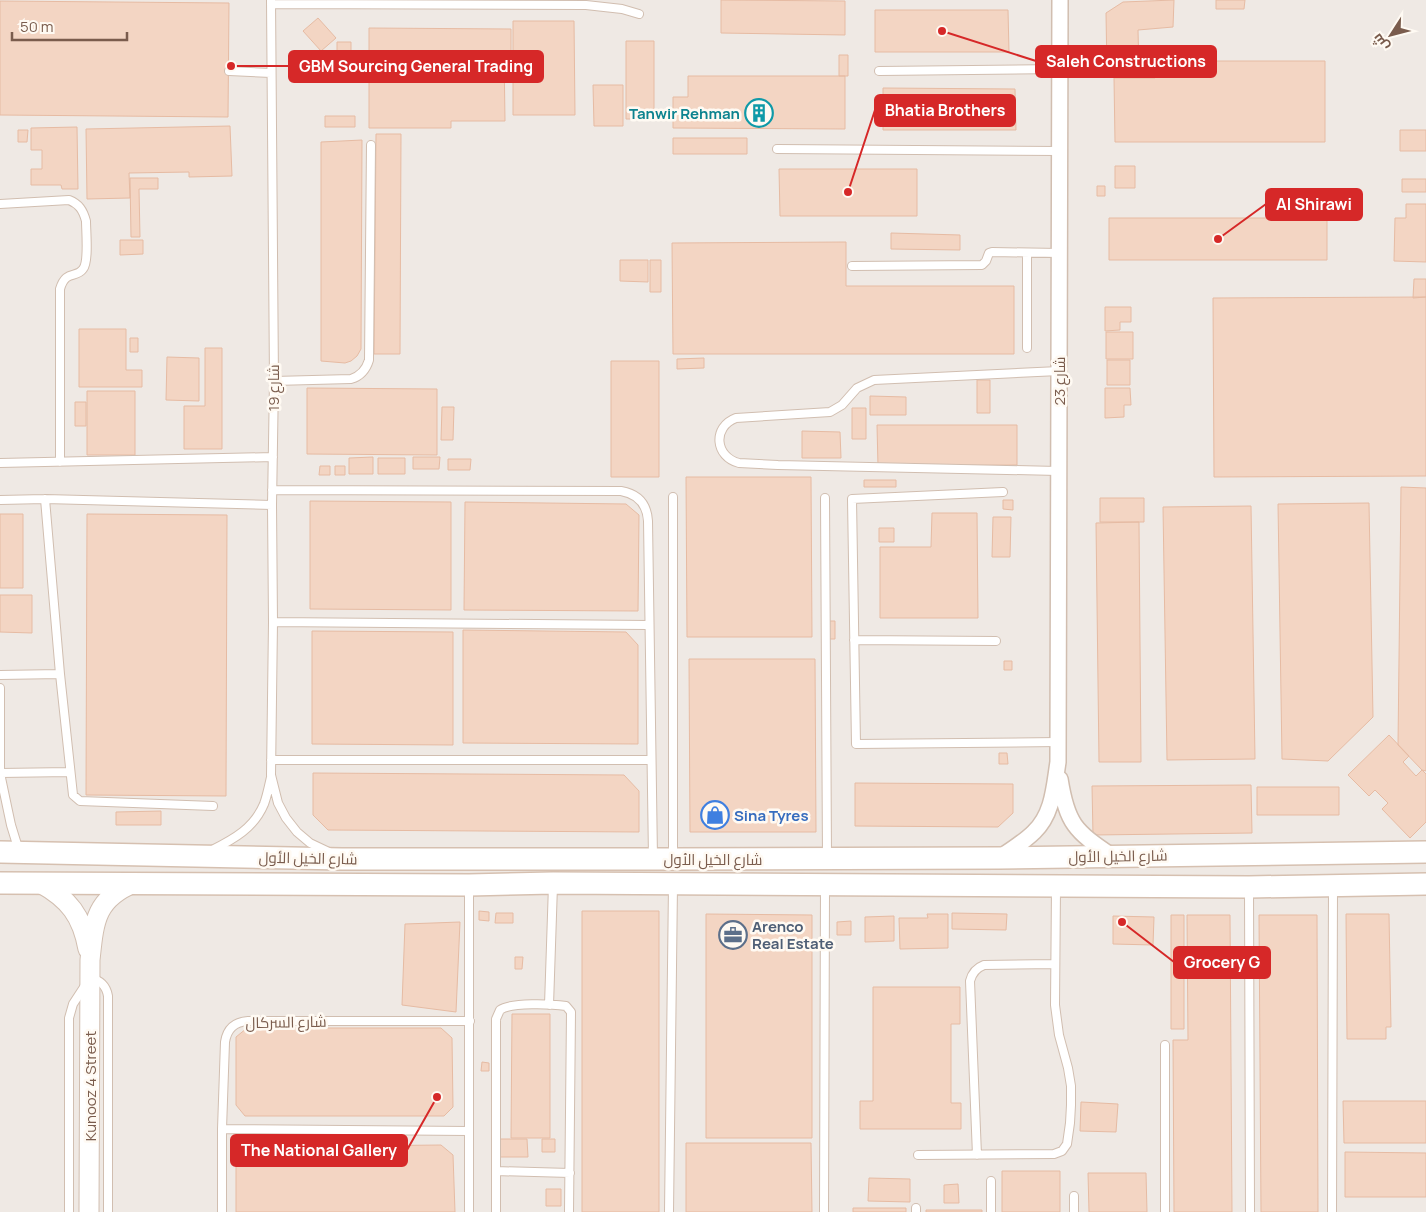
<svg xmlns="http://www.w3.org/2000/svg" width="1426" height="1212" font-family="Manrope,Cairo,sans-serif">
<rect width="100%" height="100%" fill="#fdf6ec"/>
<!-- industrial -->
<path fill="#efe9e4" d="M0 0H1426V1212H0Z"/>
<!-- building -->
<path fill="#f3d5c3" stroke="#e6bba3" d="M721 0 845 1V35L721 33Z
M1174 0 1173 27 1138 30 1139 72 1107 73 1106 13 1123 2Z
M1216 0H1245L1244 9H1216Z
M0 1 229 3 228 117 0 115Z
M875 10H1008L1009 52H875Z
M318 18 336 38 321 51 303 31Z
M513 21H574L575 115H513Z
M369 28 511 29V52H504L505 121H451V128H369Z
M626 41H654V119H626Z
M337 42H351V68H337Z
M839 55H848V76H839Z
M1155 61H1325V142H1115L1114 78H1155Z
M688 76H845V129L673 128V97H688Z
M593 85H623V126H594Z
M883 88 1015 89 1016 130H883Z
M325 116H355V127H325Z
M230 126 232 176 189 177V172L129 173 130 198 87 199 86 129Z
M77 127 78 189H62L61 185H31V169H42V150H31V128Z
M18 130H28L27 142H18Z
M1400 130H1426V151H1400Z
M376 134H401L400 354H374Z
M673 138H747V154H673Z
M362 140 361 349 357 356 351 361 345 363 321 361V142Z
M1115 166H1135V188H1115Z
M779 169H917V216H780Z
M130 178H158V189H139L140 237H131Z
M1402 179H1426V192H1402Z
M1097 186H1105V196H1097Z
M1406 204H1426V262L1394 261 1395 218H1406Z
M1109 218H1327V260H1109Z
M891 233 960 235V250L891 249Z
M120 240H143V254L120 255Z
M846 242V286H1014V354H673L672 243Z
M620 260H648V282L620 281Z
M650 260H661V292H650Z
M1414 279H1426V297L1413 298Z
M1426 297V476L1214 477 1213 298Z
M1105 307H1131V322H1120V330L1105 331Z
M79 329H126V370H142V387H79Z
M1106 332H1133V359H1106Z
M130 338H138V352H130Z
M205 348H222V449H184V406H205Z
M167 357 199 358V401L166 400Z
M704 358V368L677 369V359Z
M1107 360H1130V385H1107Z
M611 361H659V477H611Z
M977 380H990V413H977Z
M307 388 437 389V455L307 454Z
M1105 388H1130L1131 405H1124V417L1105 418Z
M87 391H135V455H87Z
M870 396 906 397V415H870Z
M75 402H86V426H75Z
M442 407H454L453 440H441Z
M852 408H866V439H852Z
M877 425H1017V465L878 466Z
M802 431 840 432 841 458H802Z
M373 457V474H349V458Z
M413 457H440L439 469H413Z
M378 458H405V474H378Z
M448 459H471L470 470H448Z
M320 466H330V475H319Z
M335 466H345V475H335Z
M686 477H811L812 637H687Z
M864 480H896V487H864Z
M1401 487 1426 488V771L1422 770 1398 745Z
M1100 498H1144V522H1100Z
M1003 500H1013V510L1003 509Z
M310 501 451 502V610L310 609Z
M465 502 626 504 639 515 638 611 464 610Z
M1369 503 1373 717 1328 761 1282 759 1278 504Z
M1251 506 1255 759 1167 760 1163 507Z
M932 513H977L978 618H880V547H931Z
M0 514H23V588H0Z
M87 514 227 515 226 796 86 795Z
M993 517H1011L1010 557H992Z
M1139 522 1141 762H1099L1096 523Z
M879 528H894V542H879Z
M0 595H32V633L0 632Z
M827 621H835V639H827Z
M463 630 626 632 638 645V744L463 743Z
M312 631 453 632V745L312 744Z
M689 659H815L816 832H690Z
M1004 661H1012V670H1004Z
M1389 735 1409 756 1403 762 1416 776 1422 770 1426 774V822L1410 838 1382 809 1388 803 1375 790 1369 796 1348 775Z
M999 753H1007L1008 764H999Z
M313 773 624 775 639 791V832L328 830 313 815Z
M855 783 1013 784V813L998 827 855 826Z
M1251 785 1252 833 1093 835 1092 786Z
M1257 787H1339V815H1257Z
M161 811V825H116V812Z
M479 911 489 912V921L479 920Z
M582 911H659V1212H582Z
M496 913H513V923H495Z
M952 913 1007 914 1006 930 952 929Z
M706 914 812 915V1138H706Z
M927 914H948V948L900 949 899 918H928Z
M1346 914H1389L1391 1027H1386V1039H1347Z
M1171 915H1184V1029H1171Z
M1187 915H1230L1232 1212H1174L1173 1040H1188Z
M1259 915H1317L1318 1212H1261Z
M894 916V941L865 942V917Z
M1113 916 1154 917 1153 945 1113 944Z
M851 921V935H837V922Z
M460 922 456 1012 402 1005 405 924Z
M515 957H523L522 969H515Z
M873 987H960V1024H951V1103H961V1129H860V1101H873Z
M512 1014H550V1138H511Z
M247 1028H441L452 1038 453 1107 444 1116H245L236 1105V1037Z
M482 1062 489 1063V1071H481Z
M1343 1101H1426V1143H1344Z
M1081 1102 1118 1104 1116 1132 1080 1131Z
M500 1139H527L528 1157H500Z
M542 1139H555V1152H542Z
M686 1143H811L812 1212H686Z
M441 1145 453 1155 455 1212H236V1156L248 1147Z
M1345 1152 1426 1153V1197H1345Z
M1002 1171H1060V1212H1002Z
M1088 1173H1146L1147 1212H1089Z
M869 1178 910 1179V1202L868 1201Z
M958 1184 959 1203H944V1185Z
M546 1189H561V1206H546Z
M853 1208H906V1212H853Z
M926 1210H982V1212H926Z"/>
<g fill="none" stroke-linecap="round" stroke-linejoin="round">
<defs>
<path id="service" d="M271 0 274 381 272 505 273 622 271 775 278 803 286 818 297 832 310 843 329 852
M271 4 586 5 622 9 639 14
M229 71 271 73
M879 71 1060 69
M777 149 1059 151
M0 204 69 200C79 204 83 210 86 221 86 231 89 262 83 269 76 279 66 269 60 289V462
M852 266 982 265 986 261 989 253 992 252 1059 253
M1027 348V253
M274 381 351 379C361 376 366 370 369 360L371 145
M0 463 273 457
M1058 471 778 465 739 463C715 457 712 427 736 418L830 412 842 405 857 388 874 380 1059 371
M272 490 621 491C638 494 647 504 648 521L653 858
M1003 492 852 499 856 744 1058 742
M825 498 827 858
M45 499 60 674 73 795 80 801 213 806
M0 500 45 499 272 505
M273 622 649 625
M854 640 996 641
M0 675 60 674
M0 688V773L11 825 19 851
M271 760H651
M0 773 70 772
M212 850C234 839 254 828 264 804 267 796 269 786 271 777
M673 857V497
M1249 889 1250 1212
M549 1005 553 885
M222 1129 469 1131
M918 1155 1054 1154 1062 1151 1067 1144 1070 1123 1071 1105V1086L1068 1068 1059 1035 1055 1005 1056 888
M977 1155 970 981C972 973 976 968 984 965L1055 964
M496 1171 570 1173
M991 1181V1212
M1074 1196V1212
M69 1212V1018L73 1004 90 978C100 980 106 985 108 996V1212
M222 1212V1129L225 1042C227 1029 234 1022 248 1021H470
M469 1212V887
M496 1212V1019L500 1010C511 1002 552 1004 566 1006L571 1012 569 1212
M669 1212 673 885
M824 1212 825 887
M916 1212V1208
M1165 1212V1045
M1332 1212 1333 887"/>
<path id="minor" d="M1060 779C1067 824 1075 831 1112 856
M999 858C1011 850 1024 842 1034 832 1053 814 1054 787 1058 762L1060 0"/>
<path id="tertiary" d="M40 883C69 899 82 916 88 949
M89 1212 90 960C94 922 95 899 134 883"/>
<path id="secondary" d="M0 852 342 859H673L999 858 1426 852
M0 883 469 885 553 883 1249 887 1426 884"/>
</defs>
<!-- service casing -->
<use href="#service" stroke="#d1beb0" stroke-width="10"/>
<!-- minor casing -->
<use href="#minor" stroke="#d1beb0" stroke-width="18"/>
<!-- tertiary casing -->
<use href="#tertiary" stroke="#d1beb0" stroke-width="21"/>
<!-- secondary casing -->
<use href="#secondary" stroke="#d6c0b0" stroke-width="24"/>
<!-- service -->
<use href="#service" stroke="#fff" stroke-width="8"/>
<!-- minor -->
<use href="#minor" stroke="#fff" stroke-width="15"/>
<!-- tertiary -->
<use href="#tertiary" stroke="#fff" stroke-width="19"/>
<!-- secondary -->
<use href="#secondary" stroke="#fff" stroke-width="21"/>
</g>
<!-- icons -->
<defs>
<symbol id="building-ring" viewBox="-11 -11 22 22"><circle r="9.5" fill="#fffaf3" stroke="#0f9aa8" stroke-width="1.5"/><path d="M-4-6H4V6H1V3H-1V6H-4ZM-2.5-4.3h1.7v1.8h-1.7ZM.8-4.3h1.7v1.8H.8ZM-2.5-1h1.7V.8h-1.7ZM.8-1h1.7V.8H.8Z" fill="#0f9aa8"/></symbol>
<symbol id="shop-ring" viewBox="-11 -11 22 22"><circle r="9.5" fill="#fffaf3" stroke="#3f7fe0" stroke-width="1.5"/><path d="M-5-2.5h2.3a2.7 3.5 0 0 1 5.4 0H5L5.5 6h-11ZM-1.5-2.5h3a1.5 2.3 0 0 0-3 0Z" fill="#3f7fe0"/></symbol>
<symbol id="office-ring" viewBox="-11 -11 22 22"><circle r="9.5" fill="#fffaf3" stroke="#5c6f8a" stroke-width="1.5"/><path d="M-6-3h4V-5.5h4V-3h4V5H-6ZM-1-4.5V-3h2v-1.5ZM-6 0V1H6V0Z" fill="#5c6f8a"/></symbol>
</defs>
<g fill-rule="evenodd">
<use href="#building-ring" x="743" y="97" width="32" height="32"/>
<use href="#shop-ring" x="699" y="799" width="32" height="32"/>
<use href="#office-ring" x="717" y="919" width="32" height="32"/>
</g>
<g text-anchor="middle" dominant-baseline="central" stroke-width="5" stroke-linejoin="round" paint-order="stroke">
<!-- culture labels -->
<g font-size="15" font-weight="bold" fill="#0d838f" stroke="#fffaf3" text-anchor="end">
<text x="740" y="113">Tanwir Rehman</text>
</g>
<!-- street labels -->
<g font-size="15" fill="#7a5c4d" stroke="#fffaf3">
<text transform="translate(1059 381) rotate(-90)">شارع 23</text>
<text transform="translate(273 388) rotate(-90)">شارع 19</text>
<text transform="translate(1118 856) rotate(-1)">شارع الخيل الأول</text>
<text transform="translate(308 858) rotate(1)">شارع الخيل الأول</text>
<text x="713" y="859">شارع الخيل الأول</text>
<text transform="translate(286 1022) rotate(-1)">شارع السركال</text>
<text transform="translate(90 1086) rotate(-90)">Kunooz 4 Street</text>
</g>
<!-- shop labels -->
<g font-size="15" font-weight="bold" fill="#366cbe" stroke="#fffaf3" text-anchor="start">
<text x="734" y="815">Sina Tyres</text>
</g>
<!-- service labels -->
<g font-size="15" font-weight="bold" fill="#4e5e75" stroke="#fffaf3" text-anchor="start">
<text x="752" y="926">Arenco<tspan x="752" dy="17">Real Estate</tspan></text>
</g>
</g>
<!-- callouts -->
<path fill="none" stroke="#d62828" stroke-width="2" d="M942 31L1036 61M231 66L289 66M848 192L875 110M1218 239L1266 204M1122 922L1174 962M437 1097L407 1150"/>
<g fill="#d62828" stroke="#fffaf3" stroke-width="2">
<circle cx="942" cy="31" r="5"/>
<circle cx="231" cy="66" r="5"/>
<circle cx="848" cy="192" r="5"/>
<circle cx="1218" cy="239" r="5"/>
<circle cx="1122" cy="922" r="5"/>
<circle cx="437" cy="1097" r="5"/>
</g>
<g fill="#d62828" stroke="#d62828" stroke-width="2">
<rect x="1036" y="46" width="180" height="31" rx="5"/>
<rect x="289" y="51" width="254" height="31" rx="5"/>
<rect x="875" y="95" width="140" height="31" rx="5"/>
<rect x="1266" y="189" width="96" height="31" rx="5"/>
<rect x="1174" y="947" width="96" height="31" rx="5"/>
<rect x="231" y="1135" width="176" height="31" rx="5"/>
</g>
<g font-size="16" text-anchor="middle" font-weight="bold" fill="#fff">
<text x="1126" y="67">Saleh Constructions</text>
<text x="416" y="72">GBM Sourcing General Trading</text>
<text x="945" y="116">Bhatia Brothers</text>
<text x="1314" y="210">Al Shirawi</text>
<text x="1222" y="968">Grocery G</text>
<text x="319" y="1156">The National Gallery</text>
</g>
<!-- north arrow -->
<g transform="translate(1391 35) rotate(234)" stroke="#fffaf3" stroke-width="4" paint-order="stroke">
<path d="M0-4L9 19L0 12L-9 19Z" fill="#7a5c4d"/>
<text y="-8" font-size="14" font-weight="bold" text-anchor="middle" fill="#7a5c4d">ش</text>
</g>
<!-- scale -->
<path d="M12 32v8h115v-8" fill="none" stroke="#7a5c4d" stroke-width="2.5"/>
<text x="20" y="32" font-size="15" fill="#7a5c4d" stroke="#fffaf3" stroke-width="4" paint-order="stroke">50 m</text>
</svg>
